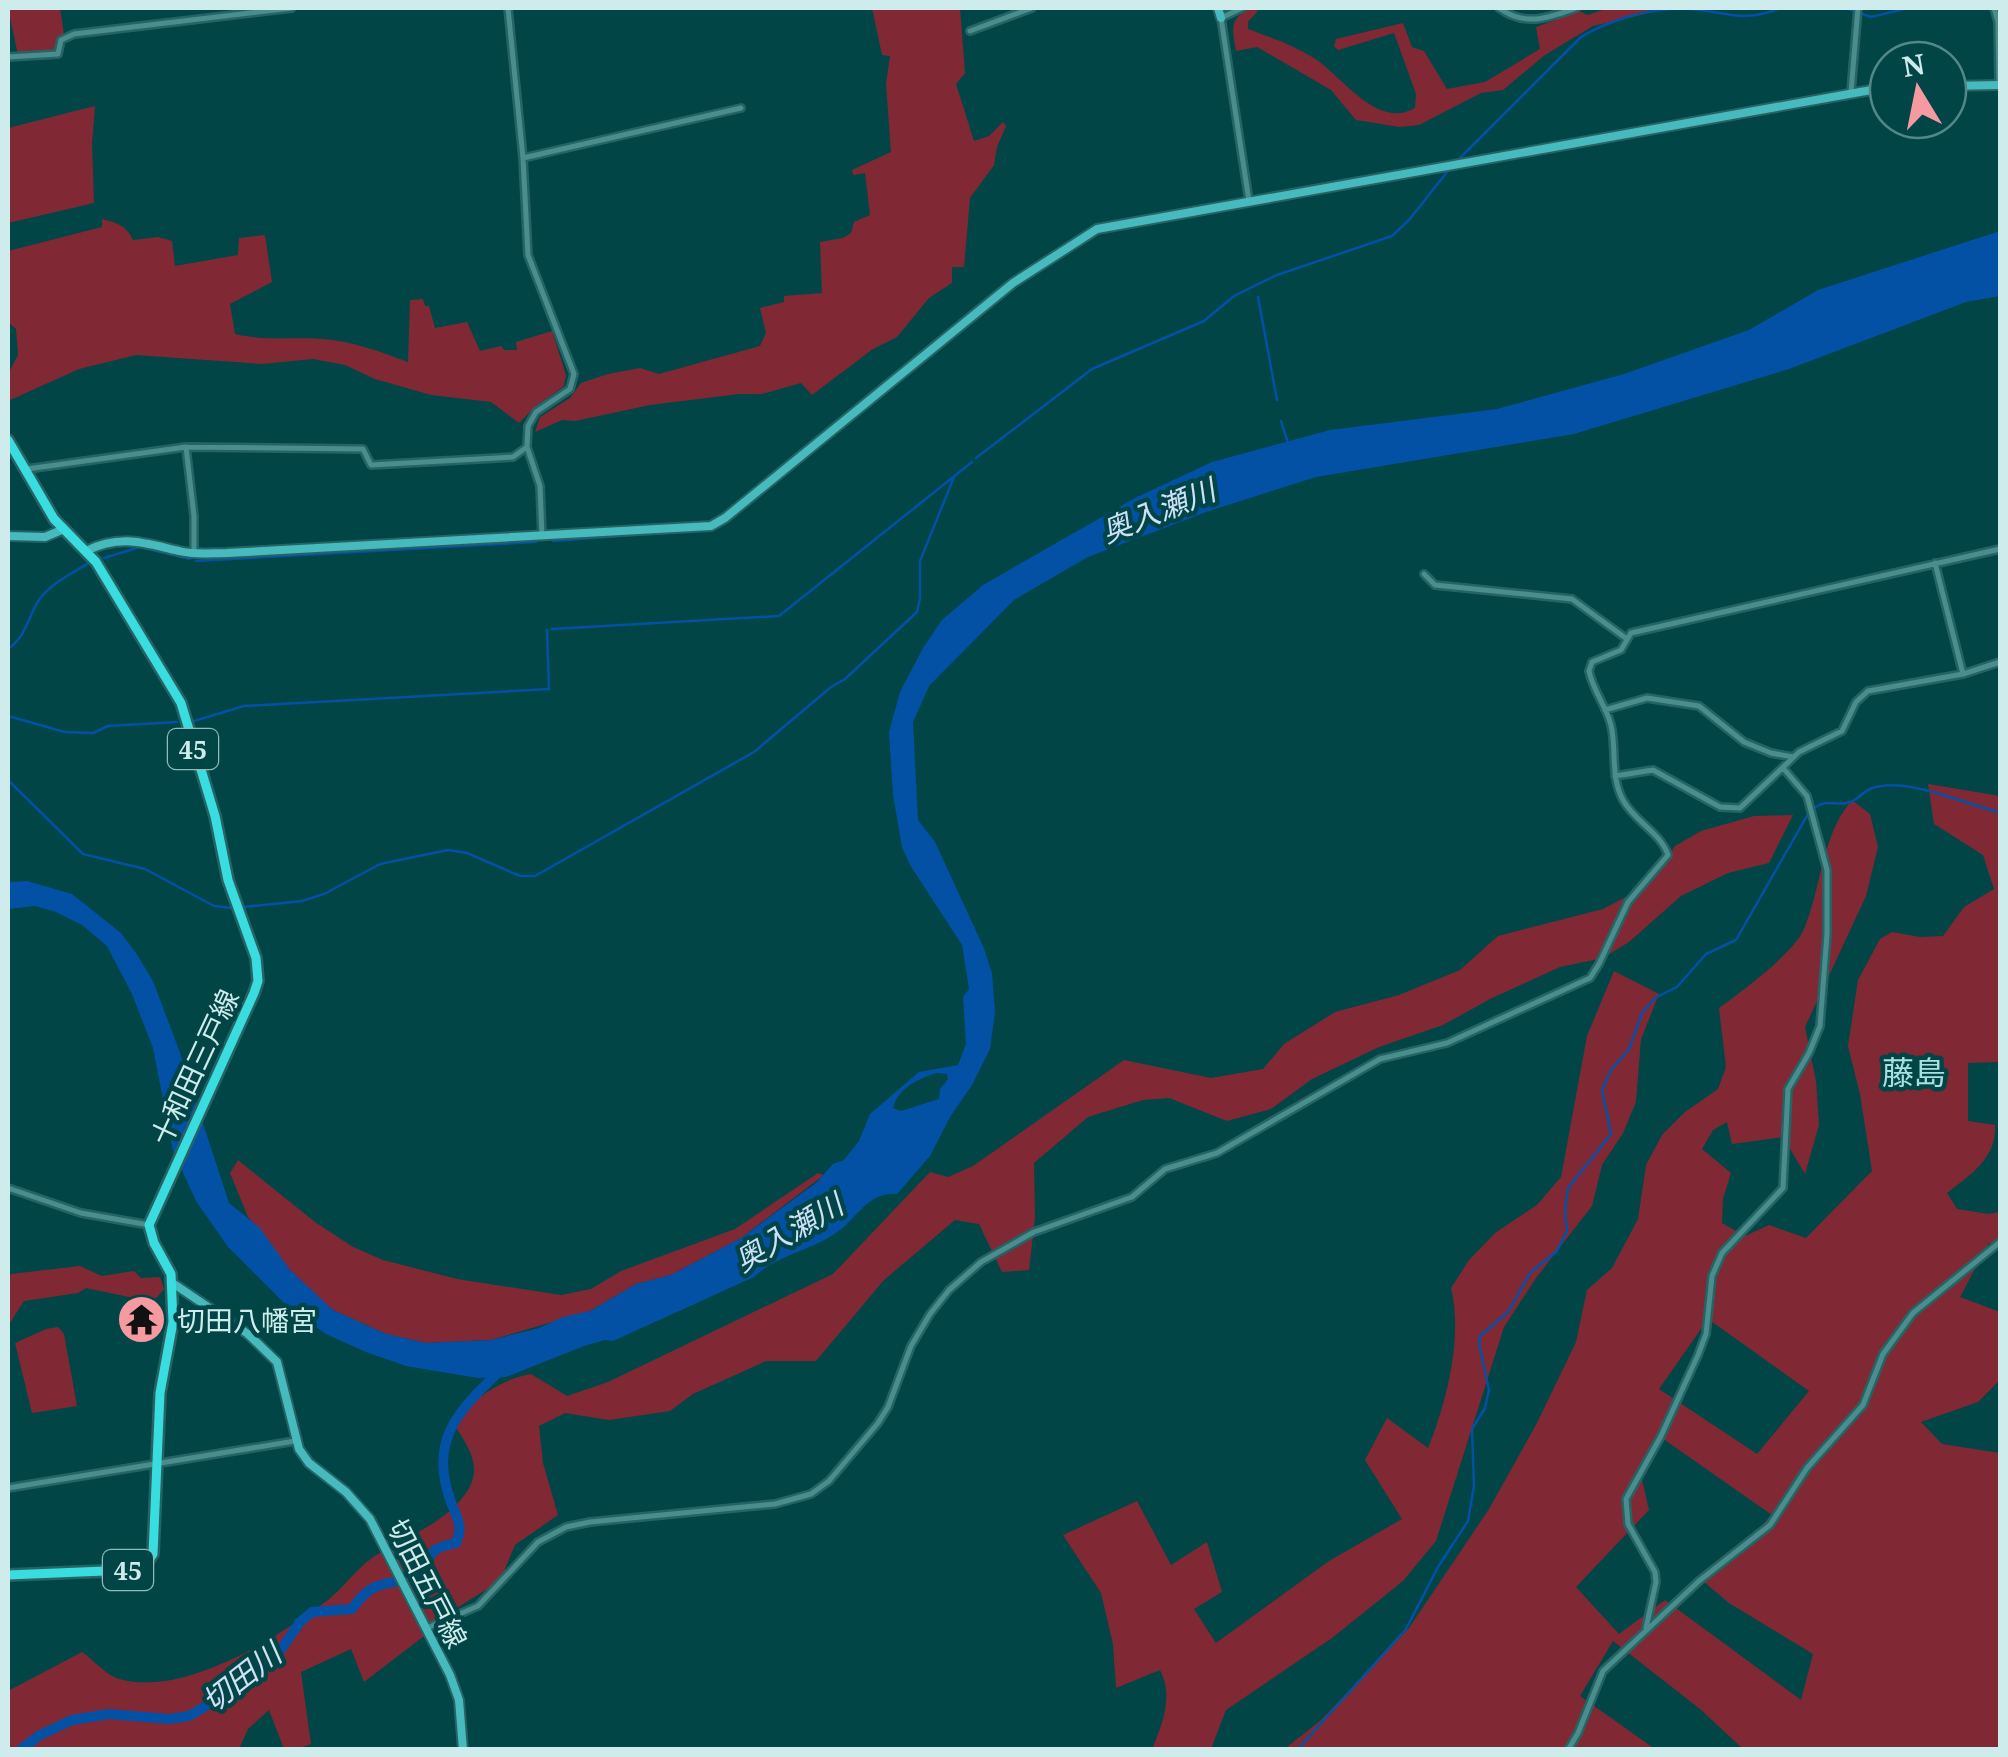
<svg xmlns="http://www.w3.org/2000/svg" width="2008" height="1757" font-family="'Noto Serif','Noto Sans JP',serif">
<rect width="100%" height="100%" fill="#014546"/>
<!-- green -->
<path fill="#802935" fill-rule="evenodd" d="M8 8H60L64 34 56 41 57 52 18 55Z
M872 8H960L965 73 956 84 974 141 989 136 1003 122 1006 126 997 147 994 165 970 198 964 267H952V283L929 298 897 337 873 349 812 395 801 383 762 394H739L650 405 575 421 562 420 535 432 540 417 570 398 581 383 608 374 640 368 659 374 760 346 766 333 760 308 784 302V296L822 293 820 242 843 238 851 233 854 222 870 215 865 173 853 175 852 170 891 152 886 84 890 56 882 55Z
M1251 8 1258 11 1248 22V29C1274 39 1289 43 1314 58 1342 76 1377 130 1415 108L1416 94 1394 33 1338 50 1334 46 1336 39 1403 23 1412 47 1424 51 1447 89 1485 82 1540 49 1536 27 1580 11 1587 15 1609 8H1671L1593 26 1545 55 1503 90 1481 93 1419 125 1400 127 1356 120 1331 90 1257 47 1236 51C1232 28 1229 19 1251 8Z
M95 106 92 144 94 203 8 223V128Z
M102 219C117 223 126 225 133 240L158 237 172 241 175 266 238 255 239 238 265 235 272 282 230 304 235 334C265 341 293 337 323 339 352 341 381 352 408 362L410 300 423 299 425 306H429L435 328 467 322 480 351 501 346 504 350H517L516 342 552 331 566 375 564 386 536 406 519 423 491 402 431 395 375 379 345 365 313 359 262 364 136 355 79 369 8 401V374L18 355 16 329 8 322V251L102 227Z
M1928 784 2000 796V1062L1968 1063V1121L1995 1125C1997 1158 1970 1175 1947 1193L1957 1209 1989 1214 2000 1212V1248L1989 1243 1960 1297 2000 1312V1380L1978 1402 1921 1422 1942 1444 2000 1453V1749H1743L1700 1709 1613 1641 1580 1696 1655 1749 1283 1750 1320 1721 1409 1628 1489 1509 1537 1423 1576 1342 1587 1290 1612 1268 1638 1219 1646 1165 1662 1135 1685 1112 1718 1089 1726 1067 1719 1008C1741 992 1794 953 1804 929 1822 886 1821 836 1852 800L1870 814 1878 847 1866 896 1805 1027 1816 1081 1819 1125 1805 1174 1783 1137 1732 1144 1727 1122 1713 1130 1702 1149 1731 1173 1723 1199 1722 1223 1745 1236 1769 1225 1806 1238 1872 1171 1860 1094 1848 1046 1858 980 1880 939 1892 932 1920 937 1943 936 1964 907 1994 889 1983 855 1934 824ZM1708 1319 1809 1391 1757 1454 1659 1389ZM1659 1436 1772 1515 1704 1582 1729 1603 1813 1654 1801 1700 1665 1600 1619 1634 1576 1587 1649 1510 1642 1479Z
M1793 815 1769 863 1728 873 1681 896 1629 942 1603 958 1560 967 1492 998 1443 1025 1379 1047 1312 1079 1271 1109 1227 1121 1169 1098 1143 1100 1088 1117 1034 1163 1035 1218 1029 1270 1002 1272 979 1224 955 1220 884 1280 816 1361H766L693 1394 670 1411 609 1420 565 1413 539 1426 543 1463 558 1515 515 1545 500 1581 447 1614 428 1633 364 1682 351 1649 301 1672 311 1744 297 1749H284L269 1710 248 1729 239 1749H8V1691L82 1652C93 1660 106 1675 119 1679 184 1698 278 1637 328 1600 344 1587 356 1569 372 1558 403 1537 444 1525 466 1493 484 1467 468 1447 454 1424 472 1399 501 1379 531 1374L567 1396 608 1382 833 1274 930 1172 948 1177 973 1166 1124 1060 1211 1078 1263 1069 1284 1044 1335 1012 1399 995 1460 970 1498 936 1603 909 1645 887 1675 846 1701 831 1754 816Z
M1614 971 1659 994 1641 1039 1636 1102 1623 1133 1602 1165 1592 1206 1536 1278 1504 1327 1436 1541 1403 1581 1332 1638 1226 1710 1211 1749H1152C1162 1725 1174 1696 1160 1670L1116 1688 1113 1644 1101 1593 1063 1535 1137 1501 1171 1565 1207 1542 1222 1592 1194 1609 1216 1643 1329 1561 1402 1519 1365 1460 1387 1418 1428 1448C1447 1401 1463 1337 1451 1288L1469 1260 1495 1233 1537 1205 1561 1177 1587 1036Z
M238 1160 315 1222 353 1247 383 1260 457 1279 561 1295 591 1289 621 1271 735 1229 818 1173 824 1175 741 1238 671 1275 636 1284 590 1311 491 1340 426 1343 386 1334 333 1310 321 1300 290 1270 248 1217 230 1173Z
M80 1266 102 1276 134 1271 141 1278 160 1277 164 1289 153 1302 86 1288 78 1293 24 1301 8 1326V1280L11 1274Z
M58 1327 64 1334 77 1406 32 1413 15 1343 46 1329Z"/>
<!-- water -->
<path fill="#0351a5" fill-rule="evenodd" d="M2000 231V296L1966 302 1789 369 1574 434 1316 477 1209 511 1088 557 1014 600 929 686 913 722 918 820 935 842 983 946 992 973 995 1012 990 1049 972 1085 950 1117 930 1156 897 1194C872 1192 861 1211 845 1226 818 1250 779 1253 754 1277L613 1341 605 1340 584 1346 506 1377 478 1378 406 1366 366 1352 326 1334 289 1308 228 1247 196 1201 173 1151 153 1048 132 994 107 946 82 925 56 912 35 906 8 909V882L27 881 72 894 121 933 136 953 153 981 179 1050 229 1203 260 1228 290 1270 333 1310 386 1334 426 1343 491 1340 539 1328 563 1317 590 1311 636 1284 671 1275 741 1238 816 1183 833 1164 844 1160 859 1141 870 1114 919 1072 958 1065 966 1044 963 997 969 989 962 945 910 865 902 847 893 795 889 732 900 692 923 648 942 620 983 585 1135 498 1212 462 1330 430 1497 409 1624 374 1749 330 1818 290ZM936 1073 947 1074 948 1079 940 1089 939 1099 901 1111 893 1108C898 1088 918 1079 936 1073Z"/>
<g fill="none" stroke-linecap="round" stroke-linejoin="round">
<!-- stream -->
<path stroke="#0351a5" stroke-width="2.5" d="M1845 8 1871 17 1908 8
M1917 8H1988
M1460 158 1581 37C1611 19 1653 7 1688 9 1727 11 1741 24 1781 8
M1258 297 1277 400
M1281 421 1288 443
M976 458 1092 369 1204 321 1234 296 1277 275 1392 236 1409 220 1447 172
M553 541 714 529 848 423
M104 558 140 547 190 559
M196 561 536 542
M552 629 779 616 972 462
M8 649C27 636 27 618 39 600 50 584 71 574 87 564
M8 716 65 732 93 733 108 726 177 722
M194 721 244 706 549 689 547 630
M8 780 83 854 145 869 214 906 232 908
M1814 808C1827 798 1837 807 1851 802 1858 799 1863 792 1870 789 1904 775 1966 805 2000 812
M244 907 302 901 324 894 380 864 448 850 467 853 520 876H535L754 752 831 687 845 679 917 612 920 598V561L954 477
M1297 1750 1406 1629 1438 1567 1468 1521 1474 1486 1472 1429 1485 1408 1489 1390 1479 1344 1480 1336 1508 1312 1530 1273 1557 1251 1567 1231 1565 1209 1568 1188 1611 1134 1602 1090 1611 1070 1629 1049 1642 1013 1655 998 1677 987 1706 954 1736 940 1808 814"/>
<!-- river -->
<path stroke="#0351a5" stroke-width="10" d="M20 1750 40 1735 72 1720 109 1714 169 1719 189 1716 211 1703 258 1659 280 1651 300 1622 312 1612 352 1609C376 1572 396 1591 419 1570 438 1553 422 1551 456 1543 463 1527 458 1520 452 1505 427 1440 458 1411 503 1368"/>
<defs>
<path id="street" d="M508 8 523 158 528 255 574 374 570 389 536 412 528 426 527 447 540 486 542 536
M1242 8 1221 18 1249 201
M1499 8C1525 27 1548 18 1576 8
M1994 8 1998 22 1999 83
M970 31 1032 8
M8 57 58 54 61 40 74 34 292 8
M1851 92 1858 8
M523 158 741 108
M186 447 194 516V553
M27 469 186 447 363 449 371 465 513 457 527 447
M1935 563 1963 674
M1424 574 1435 585 1572 599 1627 639
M1605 710 1647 698 1699 706 1744 742 1771 753 1793 757
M1615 776 1653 770 1720 807 1740 808 1799 752 1842 731 1856 702 1868 691 1963 674 2000 662
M8 1188 81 1213 149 1225
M8 1488 295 1441
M427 1628 478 1606 538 1542 566 1527 590 1522 775 1504 811 1494 829 1481 878 1423 888 1407 911 1346 930 1314 949 1290 981 1262 1034 1232 1132 1197 1165 1169 1217 1153 1380 1059 1447 1043 1590 978 1599 964 1628 902 1668 855C1661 833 1634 821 1623 800 1611 778 1616 755 1612 730 1609 709 1593 692 1589 671L1592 662 1621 650 1631 633 2000 549
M1646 1628 1656 1582 1655 1572 1628 1524 1626 1499 1661 1436 1698 1355 1706 1334 1712 1276 1722 1253 1783 1188 1788 1089 1809 1053 1820 1026 1827 934V870L1807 796 1784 769
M1568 1750 1578 1733 1603 1671 1699 1581 1770 1525 1807 1468 1863 1405 1883 1354 1913 1313 2000 1242"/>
<path id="secondary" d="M1218 8 1221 18
M1948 86 2000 85
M8 536 45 537 64 529
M86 551C121 534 144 543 179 551 194 555 211 553 227 553L711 526 725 518 1013 283 1097 229 1888 87
M171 1282 248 1334 277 1362 299 1449 309 1463 346 1492 370 1519 450 1675 459 1700 463 1750"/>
<path id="primary" d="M8 440 54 519 96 562 181 703 215 816 228 880 256 958 258 981 254 993 149 1225 154 1243 171 1274 173 1322 160 1393 153 1554 144 1566 129 1570 8 1575"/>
</defs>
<!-- street casing -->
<use href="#street" stroke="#266364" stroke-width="10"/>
<!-- secondary casing -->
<use href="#secondary" stroke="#266364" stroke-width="12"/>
<!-- primary casing -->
<use href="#primary" stroke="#266364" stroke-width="14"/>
<!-- street -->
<use href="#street" stroke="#4a8d8d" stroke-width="5"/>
<!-- secondary -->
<use href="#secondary" stroke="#46babc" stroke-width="8"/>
<!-- primary -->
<use href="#primary" stroke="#3adddf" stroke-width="9"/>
</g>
<!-- icons -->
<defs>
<symbol id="temple-disc" viewBox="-11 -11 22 22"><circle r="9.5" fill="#f49aa0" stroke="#014546"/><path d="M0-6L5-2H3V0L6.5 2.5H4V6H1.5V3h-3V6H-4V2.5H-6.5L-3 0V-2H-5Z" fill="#111"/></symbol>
</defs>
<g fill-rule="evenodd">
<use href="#temple-disc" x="114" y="1292" width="55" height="55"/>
</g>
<g text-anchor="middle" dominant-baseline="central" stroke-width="9" stroke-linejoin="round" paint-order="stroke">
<!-- shield labels -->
<g fill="#014546" stroke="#91baba" stroke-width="2.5">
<rect x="168" y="729" width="50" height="40" rx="8"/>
<rect x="103" y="1550" width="50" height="40" rx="8"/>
</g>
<g font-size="25" font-weight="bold" fill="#cfecec">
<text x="193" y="749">45</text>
<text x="128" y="1570">45</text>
</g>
<!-- street labels -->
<g font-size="28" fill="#cfecec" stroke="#014546">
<text transform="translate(194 1067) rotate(-65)">十和田三戸線</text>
<text transform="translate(428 1583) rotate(63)">切田五戸線</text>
</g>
<!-- poi labels -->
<g font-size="28" fill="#cfecec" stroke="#014546" text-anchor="start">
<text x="177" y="1320">切田八幡宮</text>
</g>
<!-- water labels -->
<g font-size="30" font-style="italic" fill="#cfe0f7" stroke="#014546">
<text transform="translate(1158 510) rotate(-22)">奥入瀬川</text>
<text transform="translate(788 1232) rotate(-31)">奥入瀬川</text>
<text transform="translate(241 1677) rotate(-38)">切田川</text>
</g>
<!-- quarter labels -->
<g font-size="32" fill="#a7e1e1" stroke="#014546">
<text x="1914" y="1071">藤島</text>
</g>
</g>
<!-- border -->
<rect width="2008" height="1757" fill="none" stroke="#cfecec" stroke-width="20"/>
<!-- north arrow -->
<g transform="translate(1918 90) rotate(350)"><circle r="48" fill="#014546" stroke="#538888" stroke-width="2.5"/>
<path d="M0-8L18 38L0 25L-18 38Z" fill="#f49aa0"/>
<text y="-15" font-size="28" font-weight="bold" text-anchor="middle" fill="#cfecec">N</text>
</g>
</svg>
